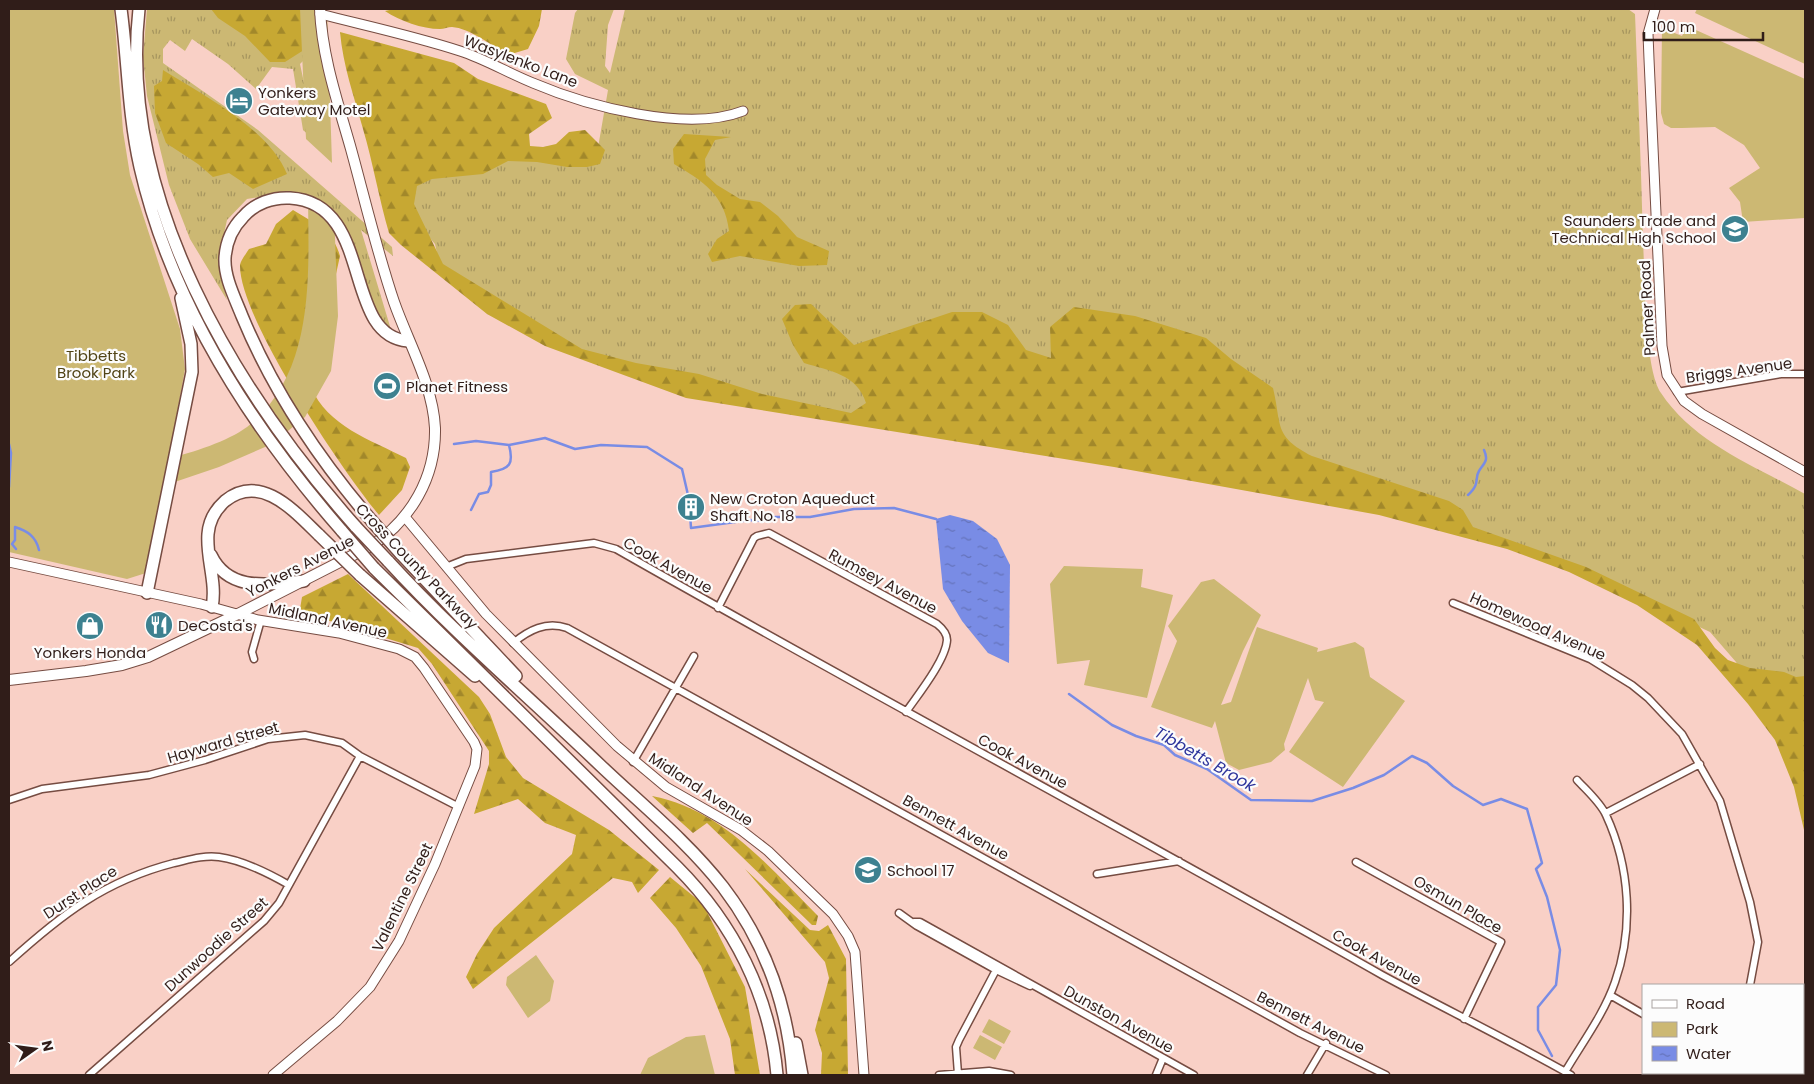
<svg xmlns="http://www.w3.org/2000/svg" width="1814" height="1084" font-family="Poppins,sans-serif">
<defs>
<pattern id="grass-tufts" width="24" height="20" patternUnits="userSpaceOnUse" patternTransform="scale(1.25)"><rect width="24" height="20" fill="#ccb873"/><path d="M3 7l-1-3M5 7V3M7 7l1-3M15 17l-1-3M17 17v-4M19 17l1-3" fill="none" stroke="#a6955e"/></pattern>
<pattern id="forest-firs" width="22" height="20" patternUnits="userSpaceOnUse" patternTransform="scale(1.25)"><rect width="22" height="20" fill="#c7a833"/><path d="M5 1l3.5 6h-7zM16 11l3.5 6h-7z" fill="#a2882a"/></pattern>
<pattern id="water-ripples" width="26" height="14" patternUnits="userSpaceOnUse" patternTransform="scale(1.25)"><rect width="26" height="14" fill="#798ce5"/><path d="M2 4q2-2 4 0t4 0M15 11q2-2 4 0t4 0" fill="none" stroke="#6472b9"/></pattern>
</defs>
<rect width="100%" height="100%" fill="#f9d0c6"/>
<!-- grass -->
<path fill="url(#grass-tufts)" d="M147 9H308V56L300 64 314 130 311 137 303 130 293 69 272 67 256 89 228 64 192 39 185 51 170 40 163 49V63L258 130 392 247 393 256 361 230 392 333 379 323 341 223 286 193 247 199 227 220 218 261 227 300 190 239 169 185 147 96 143 57Z
M578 9H614L608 25 605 66 610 73 625 9H1628L1635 14C1638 89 1641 165 1643 241 1645 275 1644 367 1661 393 1694 443 1755 466 1805 494V738L1763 719 1736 662 1710 632 1593 577 1501 541 1367 506 824 413 574 350 440 267 435 244 405 209 407 157 596 159 608 90 575 74 566 59 575 13Z"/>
<!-- forest -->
<path fill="url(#forest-firs)" d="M211 9H305L307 48 285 62H270L245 36 218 18Z
M394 9H542L539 26 528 49 508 55C493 46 469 28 452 27 448 27 444 29 440 29 422 29 400 21 385 11Z
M340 32 454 63 478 79 546 104 552 118 529 134 530 146 543 147 556 144 569 132 585 130 605 150 600 164 587 167H567L537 162 508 161 483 174 432 179 417 186 414 204 443 264 582 349 636 363 699 374 762 394 851 413 866 403C857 374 830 371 804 363L793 345 782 319 795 305 811 304 854 345 952 312H982L1008 325 1026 350 1051 358 1050 327 1074 307 1135 316 1206 338 1231 359 1273 388C1282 425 1273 436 1312 456L1449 501 1463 510 1473 527 1586 567 1694 619 1715 648 1728 660 1750 668 1784 672 1796 677 1805 676V851L1804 830 1794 787 1775 740 1748 704 1697 645 1637 605 1569 572 1507 549 1379 515 1114 467 686 398 545 346 487 314 401 245 389 233C379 199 373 163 363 129 354 96 343 66 340 32Z
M163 70C203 95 269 129 287 174L253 189 229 173 213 177 198 164 166 143 155 113 154 86 162 81Z
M684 134 731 137 715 140 705 159 706 175 717 185 740 199 760 202 778 216 797 237 829 251 827 265 799 266 740 256 712 262 708 254 717 239 729 231C725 195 703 181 674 164L673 149Z
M293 210C313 222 334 232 340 256L311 387C327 426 371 440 406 458L410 467 402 490 379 515C343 472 240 319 240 266 240 261 246 254 249 249L266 244 276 224Z
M348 574 479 697 490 714 506 757 523 778 609 830 659 870 638 893 632 882 613 878 473 989 466 977 477 954 494 928 572 854 576 835 545 823 518 799 474 814 489 764V751L432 664 418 648 320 618 300 609 302 597Z
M652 796C722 809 770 868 818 916L816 925H812L707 823 693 833Z
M745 869 810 930 819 931 828 925 846 959 848 1075H821L822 1053 815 1030 829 978 825 962Z
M670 877 703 904 745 987 760 1075H735L730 1039 701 966 676 928 650 898Z"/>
<!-- green -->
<path fill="#ccb873" d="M9 9H114L123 131 130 175 180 329 185 369 169 458C192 453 228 441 247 427 318 371 308 269 308 188L334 212 338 316 331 371 305 417 272 444 219 467 163 486 146 573 127 579 9 552Z
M300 9H327L332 163 306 139Z
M1697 9H1805V64L1695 13Z
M1687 26 1805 79V218L1743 222 1740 202 1729 188 1760 168 1744 145 1715 127 1682 128H1671L1664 124 1661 113 1662 28 1682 36Z
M1064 566 1143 569 1141 587 1173 595 1147 698 1084 685 1090 660 1057 664 1050 584Z
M1214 579 1261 615 1243 651 1221 705 1231 702 1257 627 1318 648 1317 652 1355 642 1364 648 1370 677 1405 701 1343 787 1289 752 1324 702 1315 700 1308 678 1284 744 1285 750 1271 762 1239 770 1226 763 1215 721 1212 728 1151 707 1177 641 1168 626 1201 582Z
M536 955 554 981 550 1001 528 1018 506 985 507 977Z
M989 1019 1011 1031 1004 1044 982 1032Z
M705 1035 715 1075H640L648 1058 686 1037Z
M980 1035 1002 1047 995 1060 973 1048Z"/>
<!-- water -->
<path fill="url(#water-ripples)" d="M950 515 973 521 997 539 1010 565 1009 663 988 653 962 621 943 589 936 519Z"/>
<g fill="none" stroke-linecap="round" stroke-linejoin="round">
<!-- stream -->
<path stroke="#798ce5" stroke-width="2.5" d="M9 444 11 453 9 487
M454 444 476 441 509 445 545 438 575 449 601 445 647 447 682 469 688 495
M1468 495C1481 483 1474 479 1479 471 1484 463 1489 461 1484 450
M471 510 479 494 488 492 491 485V472C510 469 514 464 509 445
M690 513 691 528 750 520 763 521 775 517H810L854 509 894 508 936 519
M16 549 12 544 15 540V527C28 531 36 537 39 550
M1069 694 1112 725 1136 736 1164 745 1175 755 1207 769 1251 800 1312 801 1353 788 1384 775 1412 756 1427 763 1453 786 1483 805 1501 799 1527 809 1542 863 1536 869 1547 897 1560 950 1556 985 1538 1007V1030L1552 1056"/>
<defs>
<path id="street" d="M1677 392 1781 374H1805
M446 567 466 559 594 543 616 549C870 694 1128 831 1382 975 1445 1009 1509 1040 1571 1075
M1453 603 1590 659 1632 685 1648 698 1682 734 1720 801 1750 902 1758 942 1750 985
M718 608 754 538 757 536 769 533 937 624C942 628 947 633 947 640 946 660 917 696 906 712
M513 643C529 630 546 621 567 628L1300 1033 1386 1075
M254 659 252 652 261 620
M633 762 694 656
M9 800 42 789 149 775 205 760 268 739 305 735 342 743 360 756 459 807
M1606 813 1700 764
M1356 862 1501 942 1464 1019
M1097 874 1179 861
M899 913 917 926 996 970 1030 986
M914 922H920C1012 973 1102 1024 1194 1075
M9 962C61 915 104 881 174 863 188 860 203 855 219 857 243 860 268 873 289 885
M1610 995 1643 1014
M1565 1072C1582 1043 1604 1014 1615 982 1634 928 1630 867 1606 815 1600 802 1586 790 1577 780
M1755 1073 1756 1075
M958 1074 956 1047 959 1040 996 970
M89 1075 264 921 279 903 360 756
M939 1075 989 1071 1011 1075
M1156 1075 1163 1058
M1307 1075 1326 1043"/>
<path id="secondary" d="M1655 9 1648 34 1649 59 1662 346 1667 375 1684 401 1702 414 1805 472
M320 14C367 26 414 36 460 51 485 59 508 73 533 83 587 106 687 133 743 111
M405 517 486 614 617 746 666 787 741 830 768 851 833 914 848 936 855 952 864 1075
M9 562 201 604 258 620 339 633 399 649 415 657 424 668 474 742 477 749 475 766 435 864 399 941 370 987 337 1021 273 1075"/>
<path id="primary" d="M9 680 86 671 122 665 148 657 238 614 371 546C411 520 436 477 435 428 433 385 408 342 394 302 377 252 365 200 351 149 338 103 322 57 320 9"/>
<path id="highway" d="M121 9C128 62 128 114 140 167 171 303 251 427 342 531
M139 9C118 198 235 391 356 527
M371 520C318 458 273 391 242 316 235 298 224 277 225 258 226 243 232 228 243 217 255 203 273 197 290 198 375 203 341 336 408 341
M401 554 516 676
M211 555C229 593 270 584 304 581
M388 561C454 633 529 697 600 765 641 804 688 842 723 887 765 942 788 1007 793 1075
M374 568 677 867C733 923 770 995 777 1075
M360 575 475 676
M147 593 192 372 191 344 181 298
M212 607C217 583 206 558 208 534 209 521 216 509 225 501 261 472 295 512 319 535
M796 1043 802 1075"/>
</defs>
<!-- street casing -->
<use href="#street" stroke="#764c42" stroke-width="9"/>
<!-- secondary casing -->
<use href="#secondary" stroke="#764c42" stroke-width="11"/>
<!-- primary casing -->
<use href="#primary" stroke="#764c42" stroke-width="12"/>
<!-- highway casing -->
<use href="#highway" stroke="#764c42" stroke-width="14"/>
<!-- street -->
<use href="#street" stroke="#fff" stroke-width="6"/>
<!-- secondary -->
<use href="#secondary" stroke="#fff" stroke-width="9"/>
<!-- primary -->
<use href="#primary" stroke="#fff" stroke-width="10"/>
<!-- highway -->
<use href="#highway" stroke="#fff" stroke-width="11"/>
<defs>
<path id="highway-bridge" d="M371 520 401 554
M356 527 388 561
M342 531 374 568
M319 535 360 575"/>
</defs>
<!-- highway-bridge casing -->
<use href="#highway-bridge" stroke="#764c42" stroke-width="14" stroke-linecap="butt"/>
<!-- highway-bridge -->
<use href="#highway-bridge" stroke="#fff" stroke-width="11"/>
</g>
<!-- icons -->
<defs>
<symbol id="hotel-disc" viewBox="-11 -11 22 22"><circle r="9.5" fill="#3d8190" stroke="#fcfcfc"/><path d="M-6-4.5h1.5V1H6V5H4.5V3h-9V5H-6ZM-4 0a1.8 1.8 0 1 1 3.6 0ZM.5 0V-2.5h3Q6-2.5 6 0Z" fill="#fff"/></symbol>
<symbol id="school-disc" viewBox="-11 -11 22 22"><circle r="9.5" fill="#3d8190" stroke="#fcfcfc"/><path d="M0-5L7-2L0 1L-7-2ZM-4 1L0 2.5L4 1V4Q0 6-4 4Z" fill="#fff"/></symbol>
<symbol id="stadium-disc" viewBox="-11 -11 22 22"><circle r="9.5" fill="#3d8190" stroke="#fcfcfc"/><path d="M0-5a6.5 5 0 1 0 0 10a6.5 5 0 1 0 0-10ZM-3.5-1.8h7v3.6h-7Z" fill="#fff"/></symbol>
<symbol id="building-disc" viewBox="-11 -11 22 22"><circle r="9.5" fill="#3d8190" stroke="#fcfcfc"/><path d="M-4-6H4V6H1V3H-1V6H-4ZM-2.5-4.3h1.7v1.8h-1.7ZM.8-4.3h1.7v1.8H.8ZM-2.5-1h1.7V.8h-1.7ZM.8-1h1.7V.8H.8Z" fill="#fff"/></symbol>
<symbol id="restaurant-disc" viewBox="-11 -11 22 22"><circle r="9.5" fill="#3d8190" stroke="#fcfcfc"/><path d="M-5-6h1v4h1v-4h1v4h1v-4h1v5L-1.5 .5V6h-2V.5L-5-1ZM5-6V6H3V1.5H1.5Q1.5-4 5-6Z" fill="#fff"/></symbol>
<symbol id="shop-disc" viewBox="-11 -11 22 22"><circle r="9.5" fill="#3d8190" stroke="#fcfcfc"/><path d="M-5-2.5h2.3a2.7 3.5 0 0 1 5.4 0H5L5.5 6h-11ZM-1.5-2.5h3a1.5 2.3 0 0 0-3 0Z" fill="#fff"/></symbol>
</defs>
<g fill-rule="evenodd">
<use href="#hotel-disc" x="223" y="85" width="32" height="32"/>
<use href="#school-disc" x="1719" y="213" width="32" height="32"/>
<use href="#stadium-disc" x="371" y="370" width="32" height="32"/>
<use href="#building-disc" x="675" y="491" width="32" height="32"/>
<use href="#restaurant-disc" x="143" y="609" width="32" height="32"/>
<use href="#shop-disc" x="74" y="610" width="32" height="32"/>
<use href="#school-disc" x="852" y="854" width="32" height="32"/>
</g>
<g text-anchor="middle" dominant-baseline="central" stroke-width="4.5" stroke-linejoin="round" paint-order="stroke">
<!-- street labels -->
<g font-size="15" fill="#301d19" stroke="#fcfcfc">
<text transform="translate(521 61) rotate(21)">Wasylenko Lane</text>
<text transform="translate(1647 308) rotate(-93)">Palmer Road</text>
<text transform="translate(1739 370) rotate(-8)">Briggs Avenue</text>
<text transform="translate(668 565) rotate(29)">Cook Avenue</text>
<text transform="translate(300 566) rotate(-27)">Yonkers Avenue</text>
<text transform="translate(417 566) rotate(46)">Cross County Parkway</text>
<text transform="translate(883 581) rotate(28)">Rumsey Avenue</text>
<text transform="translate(328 620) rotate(12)">Midland Avenue</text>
<text transform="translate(1538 626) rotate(24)">Homewood Avenue</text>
<text transform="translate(223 742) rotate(-16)">Hayward Street</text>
<text transform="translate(1023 761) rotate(28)">Cook Avenue</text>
<text transform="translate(701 789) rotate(33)">Midland Avenue</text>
<text transform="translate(956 827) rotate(29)">Bennett Avenue</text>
<text transform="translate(80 892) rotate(-33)">Durst Place</text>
<text transform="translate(402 897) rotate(-64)">Valentine Street</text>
<text transform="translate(1458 904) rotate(30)">Osmun Place</text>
<text transform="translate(216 944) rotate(-42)">Dunwoodie Street</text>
<text transform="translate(1377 957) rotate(29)">Cook Avenue</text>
<text transform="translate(1119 1019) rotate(29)">Dunston Avenue</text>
<text transform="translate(1311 1022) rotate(27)">Bennett Avenue</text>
</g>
<!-- poi labels -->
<g font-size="15" fill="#301d19" stroke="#fcfcfc" text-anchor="start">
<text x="258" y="92">Yonkers<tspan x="258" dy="17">Gateway Motel</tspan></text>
<text x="1716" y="220" text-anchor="end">Saunders Trade and<tspan x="1716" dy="17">Technical High School</tspan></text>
<text x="406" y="386">Planet Fitness</text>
<text x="710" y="498">New Croton Aqueduct<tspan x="710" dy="17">Shaft No. 18</tspan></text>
<text x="178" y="625">DeCosta's</text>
<text x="90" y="652" text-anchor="middle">Yonkers Honda</text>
<text x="887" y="870">School 17</text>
</g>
<!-- park labels -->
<g font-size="15" fill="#514416" stroke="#fcfcfc">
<text x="96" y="355">Tibbetts<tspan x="96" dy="17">Brook Park</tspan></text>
</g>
<!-- water labels -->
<g font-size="16" font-style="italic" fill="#2f359c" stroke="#fcfcfc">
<text transform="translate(1205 759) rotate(30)">Tibbetts Brook</text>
</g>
</g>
<!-- border -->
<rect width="1814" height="1084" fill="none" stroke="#301d19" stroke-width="20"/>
<!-- legend -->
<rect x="1642" y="984" width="162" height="90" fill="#fcfcfc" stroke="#aaa3a1"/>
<rect x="1652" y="1000" width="25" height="8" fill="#ffffff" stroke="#aaa3a1"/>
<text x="1686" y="1009" font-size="15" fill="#301d19">Road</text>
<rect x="1652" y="1022" width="25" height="15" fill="#ccb873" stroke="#aaa3a1"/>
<text x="1686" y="1034" font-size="15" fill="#301d19">Park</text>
<rect x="1652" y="1046" width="25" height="15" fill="url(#water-ripples)" stroke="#aaa3a1"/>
<text x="1686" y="1059" font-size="15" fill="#301d19">Water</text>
<!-- north arrow -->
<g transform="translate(35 1049) rotate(76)" stroke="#fcfcfc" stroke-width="4" paint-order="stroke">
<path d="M0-4L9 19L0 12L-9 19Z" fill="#301d19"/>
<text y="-8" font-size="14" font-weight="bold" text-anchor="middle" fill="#301d19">N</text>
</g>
<!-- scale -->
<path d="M1644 32v8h119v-8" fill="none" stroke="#301d19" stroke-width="2.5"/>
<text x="1652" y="32" font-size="15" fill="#301d19" stroke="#fcfcfc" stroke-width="4" paint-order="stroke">100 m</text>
</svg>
